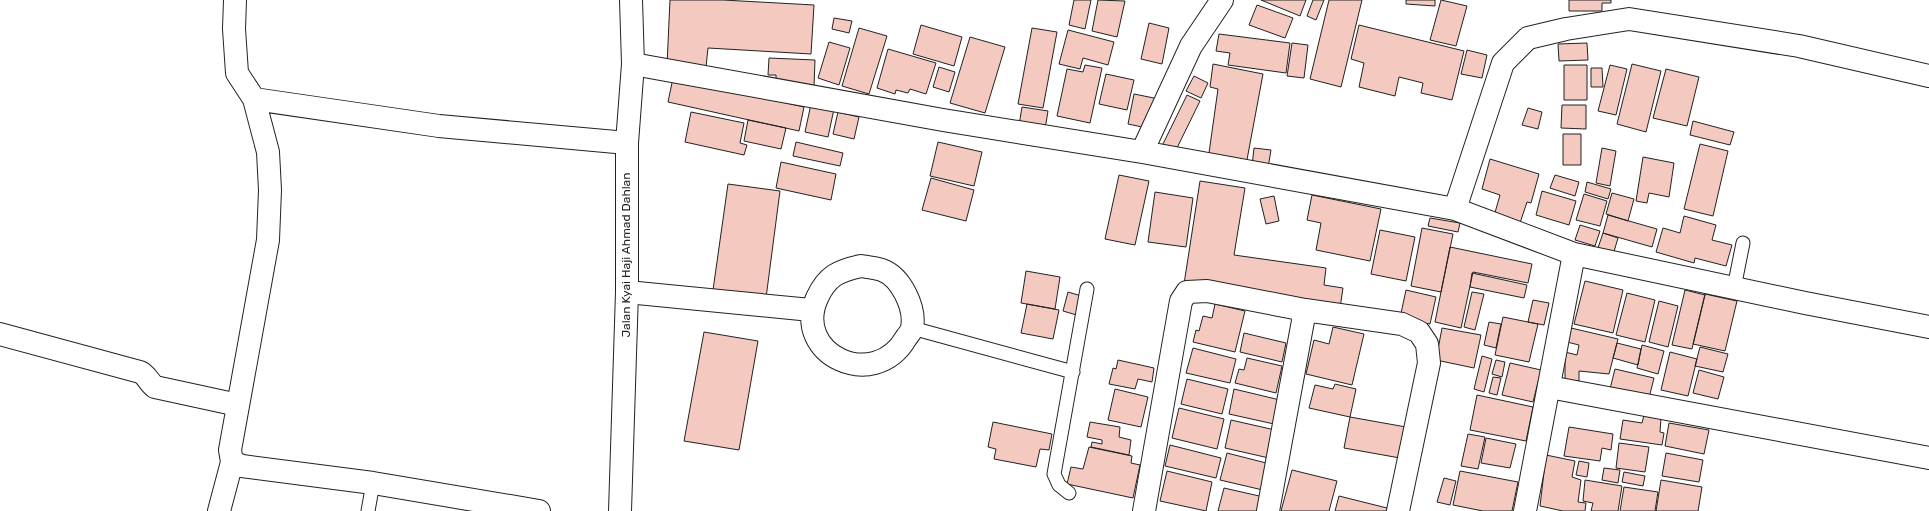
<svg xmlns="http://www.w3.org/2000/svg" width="1929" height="511" font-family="Rubik,sans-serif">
<rect width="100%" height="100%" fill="#fff"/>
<!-- building -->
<path fill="#f3c9c0" stroke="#222" d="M670 0H723L814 5 811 54 708 48 706 67 667 65Z
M1074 0H1091L1085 29 1069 25Z
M1098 0 1125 1 1117 37 1092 31Z
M1261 0H1306L1300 16Z
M1313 0H1324L1316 20 1307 16Z
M1329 0H1362L1341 87 1310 79Z
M1406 0H1435V6L1406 4Z
M1441 0 1467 6 1456 46 1430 40Z
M1569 0H1611V3H1602V11H1569Z
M1257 5 1293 18 1285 38 1249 25Z
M834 18 852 21 849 33 832 29Z
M1149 23 1169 28 1162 64 1141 59Z
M921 25 962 37 954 66 913 54Z
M1359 25 1464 51 1452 100 1421 93 1423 83 1399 77 1395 96 1359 87 1364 63 1351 59Z
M859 28 887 36 869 94 842 86Z
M1032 28 1057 32 1043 108 1018 104Z
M1068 30 1114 42 1108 65 1083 58 1080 69 1059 64Z
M1219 34 1290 43 1286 73 1228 65 1230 53 1216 51Z
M970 37 1005 47 985 113 950 103Z
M829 42 850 48 839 85 818 78Z
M1292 43 1308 45 1304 78 1287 76Z
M1587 43 1588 60 1559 61 1558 44Z
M888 49 936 63 926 94 910 89 908 93 896 90 895 94 877 88Z
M1467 50 1487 55 1482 78 1461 74Z
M769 58 815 60 814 87 776 85V75H768Z
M1213 64 1263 74 1246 165 1208 160 1218 89 1210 87Z
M1632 64 1661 71 1646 132 1617 124Z
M1085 65 1102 68 1090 123 1057 116 1067 69 1083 72Z
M1564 65H1587V100H1564Z
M1610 65 1627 69 1616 115 1598 111Z
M939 67 955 72 949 92 933 87Z
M1591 68H1602L1603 87H1591Z
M1666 69 1699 77 1687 126 1653 118Z
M1106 74 1134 80 1127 110 1099 104Z
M1194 76 1208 83 1201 98 1186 91Z
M673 78 804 107 799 131 668 102Z
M1134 94 1159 99 1152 129 1128 124Z
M1187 95 1200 101 1174 154 1161 148Z
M811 104 834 109 828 137 805 132Z
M1562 105H1586V129L1561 128Z
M1022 107 1048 111 1045 129 1019 125Z
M1528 108 1542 112 1538 129 1522 125Z
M691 112 744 123 740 143 747 145 744 155 685 142Z
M838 112 859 117 854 139 833 134Z
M748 120 786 128 781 149 744 141Z
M1693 121 1734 132 1730 145 1690 135Z
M1563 134H1581V165H1563Z
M796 142 843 153 840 166 793 156Z
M938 142 982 152 974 186 930 176Z
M1700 144 1728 151 1713 216 1684 209Z
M1254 148 1271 150 1268 168 1252 166Z
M1602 148 1616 151 1610 186 1596 183Z
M1643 157 1674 163 1669 197 1649 193 1647 203 1636 201Z
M1490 159 1539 174 1531 203 1527 202 1520 223 1494 216 1500 195 1482 189Z
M781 162 836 174 831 200 776 188Z
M1119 175 1149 181 1135 245 1105 239Z
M1555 175 1579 182 1575 196 1550 188Z
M931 178 974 190 966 221 922 210Z
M1200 181 1245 188 1234 255 1326 268 1324 285 1343 288 1340 308 1184 284Z
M1587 182 1611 189 1608 199 1585 192Z
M728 184 780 191 766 298 713 290Z
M1542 191 1576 201 1569 225 1536 215Z
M1155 192 1193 198 1186 247 1148 242Z
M1612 193 1634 199 1628 221 1606 214Z
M1584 194 1607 201 1600 226 1576 220Z
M1312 195 1381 209 1370 261 1316 250 1321 223 1307 220Z
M1274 196 1279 221 1266 224 1260 199Z
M1608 215 1657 229 1652 247 1603 233Z
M1684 216 1716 225 1712 240 1732 245 1726 266 1695 258 1694 263 1656 252 1663 228 1680 233Z
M1430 218 1460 223 1458 232 1428 226Z
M1580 225 1600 231 1595 246 1575 240Z
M1422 228 1453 234 1441 292 1411 286Z
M1380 230 1415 237 1406 281 1371 274Z
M1603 233 1618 238 1613 255 1597 251Z
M1450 247 1532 264 1528 283 1473 272 1461 328 1435 322Z
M1026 271 1060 277 1055 309 1021 303Z
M1472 273 1527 285 1524 298 1470 287Z
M1585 281 1623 290 1613 333 1574 324Z
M1406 290 1436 297 1430 324 1400 318Z
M1685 290 1705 295 1692 349 1672 345Z
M1068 292 1085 297 1080 316 1063 311Z
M1472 292 1484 294 1475 330 1464 327Z
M1627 293 1655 300 1645 342 1616 335Z
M1705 294 1737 301 1725 351 1693 344Z
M1533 300 1549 303 1544 325 1528 322Z
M1659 301 1678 306 1668 347 1649 342Z
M1027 304 1059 310 1053 339 1021 333Z
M1215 304 1245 311 1235 352 1193 342 1196 330 1199 331 1203 316 1212 318Z
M1503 317 1538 324 1529 362 1495 355Z
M1489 322 1501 324 1496 348 1484 345Z
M1333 327 1364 334 1352 385 1306 374 1314 340 1329 344Z
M1442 328 1481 335 1474 368 1436 360Z
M1571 328 1618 339 1609 374 1579 371V381L1565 380V352L1577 355 1579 345 1567 342Z
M704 332 758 341 739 450 684 441Z
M1244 333 1286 343 1282 362 1240 352Z
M1617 343 1641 349 1638 365 1613 358Z
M1642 345 1664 351 1658 374 1637 368Z
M1700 347 1728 354 1723 372 1695 366Z
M1193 348 1236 359 1230 383 1186 373Z
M1670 352 1697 359 1688 396 1661 390Z
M1482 356 1492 359 1484 392 1474 389Z
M1247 358 1282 366 1276 393 1235 383 1239 369 1244 370Z
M1118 360 1154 368 1152 382 1138 379 1135 389 1109 384 1113 368 1116 369Z
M1496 360 1505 362 1502 377 1492 374Z
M1510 363 1541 370 1533 402 1502 395Z
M1615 369 1654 378 1649 398 1610 389Z
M1699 370 1724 377 1718 399 1693 393Z
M1493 377 1501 378 1497 395 1489 393Z
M1187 379 1228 389 1222 414 1181 404Z
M1335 384 1356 389 1350 417 1309 408 1315 385 1333 389Z
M1115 389 1148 397 1141 427 1108 420Z
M1234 389 1280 400 1274 424 1229 414Z
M1477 395 1533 407 1526 441 1470 430Z
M1179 408 1224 419 1217 449 1172 438Z
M1644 415 1661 418 1660 432 1664 433 1662 445 1620 439 1623 420 1642 423Z
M1350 417 1406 427 1400 458 1344 448Z
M1231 420 1275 430 1269 458 1225 448Z
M993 422 1052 434 1049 450 1040 449 1036 467 994 459 996 449 988 447Z
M1090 422 1120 427 1119 437 1131 440 1129 455 1091 447 1092 442 1102 444V440L1087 437Z
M1669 423 1709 430 1704 454 1665 446Z
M1569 427 1613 434 1611 450 1602 448 1600 461 1564 456Z
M1468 434 1485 437 1478 469 1461 466Z
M1486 438 1516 444 1510 468 1481 463Z
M1619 443 1649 447 1645 472 1616 468Z
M1170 445 1221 458 1216 478 1165 466Z
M1089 447 1132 456 1131 463 1140 465 1133 498 1067 484 1071 467 1083 469Z
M1227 453 1274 465 1267 491 1220 480Z
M1666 453 1703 460 1699 482 1662 476Z
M1546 455 1575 461 1572 477 1581 480 1578 502 1586 503 1585 511H1563L1540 506Z
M1579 461 1589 463 1587 477 1576 475Z
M1604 468 1620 470 1618 483 1602 480Z
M1292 470 1337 481 1329 511H1281Z
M1167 471 1212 482 1206 511 1160 501Z
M1460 471 1518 482 1512 511H1483L1453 505Z
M1624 472 1645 476 1643 486 1622 482Z
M1444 478 1456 481 1450 505 1437 502Z
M1585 480 1622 486 1618 511H1591L1593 503 1583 501Z
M1661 480 1702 487 1698 511H1656Z
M1624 487 1658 492 1655 511H1620Z
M1224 488 1268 498 1265 511H1218Z
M1339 496 1391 509V511H1335Z"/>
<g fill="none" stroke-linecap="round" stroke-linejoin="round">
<defs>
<path id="service" d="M1734 288 1743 243
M912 328 1073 372
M1069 493 1059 485 1054 474 1087 289
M368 511 373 483"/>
<path id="minor" d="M235 0 234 29 237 73 254 99 268 152 270 190 268 240 230 450 232 462 242 466 373 483 539 511
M633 64 943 120 1142 152 1455 209 1574 254 1805 303 1929 327
M254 99 439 126 627 143
M1142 152 1191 46 1222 0
M1455 209 1503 63 1528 38 1566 29 1629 19 1799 46 1929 76
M861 266C867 267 875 268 882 270 901 277 916 308 912 328 912 331 908 335 906 338 874 393 792 354 817 298 827 276 838 271 861 266Z
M627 292 811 310
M0 334 140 372C147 375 149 383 155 387L238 405
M1549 387 1929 458
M219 511 232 462
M1144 511 1181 301 1187 292 1207 291 1305 310 1402 324 1419 332 1427 344 1429 363 1398 511
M1268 511 1305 310
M1525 511 1574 254"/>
<path id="tertiary" d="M620 511 627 292V143L633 64 631 0"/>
</defs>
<!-- service casing -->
<use href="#service" stroke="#222" stroke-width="15"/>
<!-- minor casing -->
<use href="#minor" stroke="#222" stroke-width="24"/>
<!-- tertiary casing -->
<use href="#tertiary" stroke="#222" stroke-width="24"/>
<!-- service -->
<use href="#service" stroke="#fff" stroke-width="13"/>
<!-- minor -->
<use href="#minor" stroke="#fff" stroke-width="22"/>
<!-- tertiary -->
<use href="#tertiary" stroke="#fff" stroke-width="22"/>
</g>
<g text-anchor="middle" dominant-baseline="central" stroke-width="3" stroke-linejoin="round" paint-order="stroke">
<!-- street labels -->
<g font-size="12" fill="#222" stroke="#fff">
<text transform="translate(626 255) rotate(-90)">Jalan Kyai Haji Ahmad Dahlan</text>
</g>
</g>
</svg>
